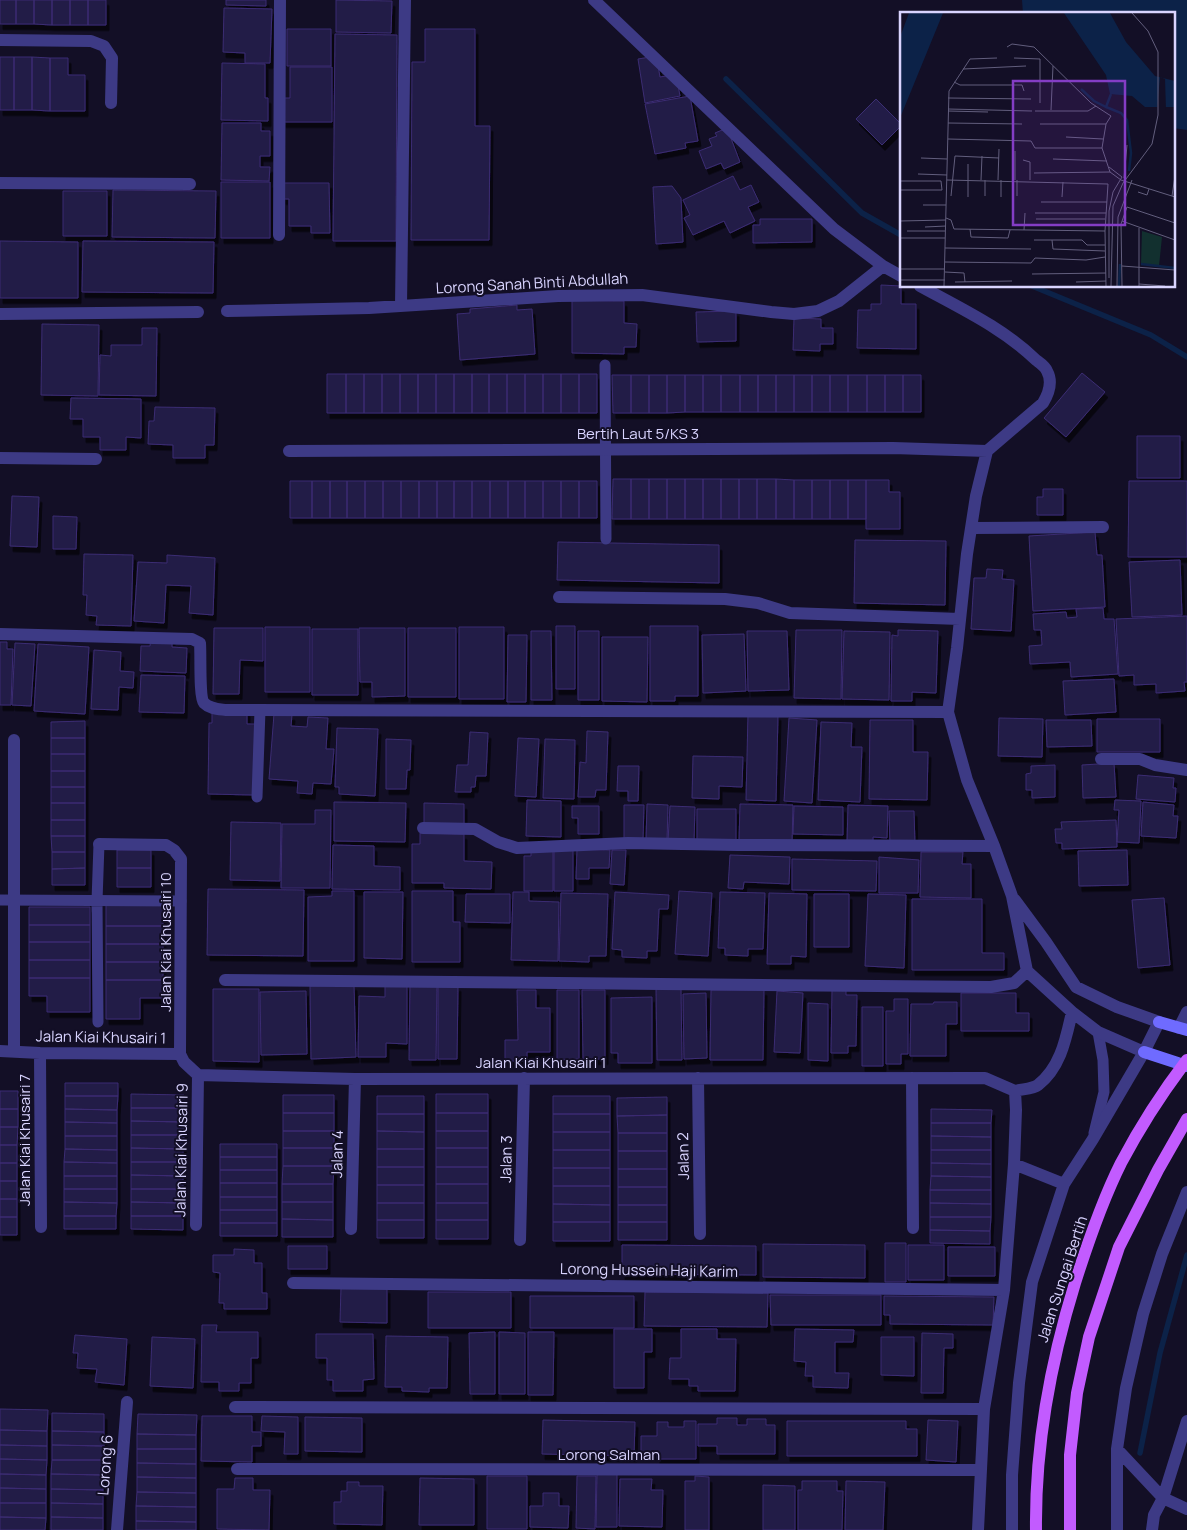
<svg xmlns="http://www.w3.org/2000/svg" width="1187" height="1530" font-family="Manrope,sans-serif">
<defs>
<filter id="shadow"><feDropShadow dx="3" dy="5.5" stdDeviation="0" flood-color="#0009"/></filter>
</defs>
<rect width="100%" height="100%" fill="#130f26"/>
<!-- water -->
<path fill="#0c2248" d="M1022 0H1187V130L1173 128V14H1023Z"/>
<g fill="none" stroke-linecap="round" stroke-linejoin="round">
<!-- stream -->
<path stroke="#0c2248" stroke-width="5.5" d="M726 79 862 213 901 235
M1032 286 1151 335 1187 357
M1140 1453 1160 1353 1187 1255"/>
</g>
<!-- building -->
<path fill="#241b47" stroke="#3b2d73" filter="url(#shadow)" d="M0 0H16V24H0Z
M16 0H34V24H16Z
M34 0H52V25L34 24Z
M52 0H70V25H52Z
M70 0H88V25H70Z
M88 0H106V25H88Z
M226 0H266V6L226 5Z
M336 0 392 1 391 33 336 32Z
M224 8 272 9 270 63H245V53L223 52Z
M287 29H331V66H287Z
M425 29H475V126H490L489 240H411L412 62H425Z
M335 34 397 35 396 241H333Z
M0 57H14V110H0Z
M14 57H32V110H14Z
M32 57 50 58V111L32 110Z
M650 57 658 66 660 77 672 75 677 80 680 96 645 103 638 59Z
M50 58H68V75H85V111H50Z
M222 63 265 64V98H268V121L221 120Z
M290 67H332V122H283L284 98H290Z
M690 96 698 141 685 143 686 148 655 154 645 104Z
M876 99 901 124V126L882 145 856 119Z
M222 123H261V131H270V156H260V167H270L269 181 221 180Z
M727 128 740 162 724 169 721 163 706 169 699 151 712 146 709 139 717 136 715 133Z
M733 176 740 190 751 185 759 202 748 207 755 221 730 233 724 221 693 235 684 218 690 215 683 200Z
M221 182H270V238H221Z
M283 183H329L330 233H311V226H289V199H283Z
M672 186 681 198 683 242 656 244 653 187Z
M113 190 216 191 215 238 112 237Z
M63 191H107V236H63Z
M760 219H812V242L753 243V225H760Z
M0 241 78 242V298H0Z
M83 241 214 242 213 293 82 292Z
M881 285 901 286V304H916V349L857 348 858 310H871V304H881Z
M572 300 624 301V323L637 324 636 347H624V354L572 353Z
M517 305V310L532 309 535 354 460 360 457 314 470 313V309Z
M736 311V341L697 342 696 312Z
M794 318 821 319V328H833V344H820V351L793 350Z
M42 324 99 325 98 396 41 395Z
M142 328H157L156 396 99 395 100 355 111 356V345H142Z
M1082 373 1105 392 1066 437 1044 418Z
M327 374H346V413H327Z
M346 374H364V413H346Z
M364 374H382V413H364Z
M382 374H400V413H382Z
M400 374H418V413H400Z
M418 374H436V413H418Z
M436 374H454V413H436Z
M454 374H472V413H454Z
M472 374H489V413H472Z
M489 374H507V413H489Z
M507 374H525V413H507Z
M525 374H543V413H525Z
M543 374H561V413H543Z
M561 374H579V413H561Z
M579 374H597V413H579Z
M612 375H631V413H613Z
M631 375H649V413H631Z
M649 375H667V413H649Z
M667 375H685V412L667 413Z
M685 375H703V412H685Z
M703 375H721V412H703Z
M721 375H740V412H721Z
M740 375H758V412H740Z
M758 375H776V412H758Z
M776 375H794V412H776Z
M794 375H812V412H794Z
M812 375H830V412H812Z
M830 375H848V412H830Z
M848 375H867V412H848Z
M867 375H885V412H867Z
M885 375H903V412H885Z
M903 375H921V412H903Z
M71 398 141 399V438L126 437V450H100V437H83V419H70Z
M155 407 215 408 214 445H205V458H173V445L148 444 149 421H154Z
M1137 436H1180V478H1137Z
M613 479H631V519H612Z
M631 479H649V519H631Z
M649 479H667V519H649Z
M667 479H685V519H667Z
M685 479H703V519H685Z
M703 479H721V519H703Z
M721 479H739V519H721Z
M739 479H757V519H739Z
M757 479H776V519H757Z
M776 479 794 480V519H776Z
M794 480H812V519H794Z
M812 480H830V519H812Z
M830 480H848V519H830Z
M848 480H866V519H848Z
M866 480H889V492H900V529H866Z
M290 481H312V518H290Z
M312 481H330V518H312Z
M330 481H347V518H330Z
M347 481H365V518H347Z
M365 481H383V518H365Z
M383 481H401V518H383Z
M401 481H419V518H401Z
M419 481H437V518H419Z
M437 481H454V518H437Z
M454 481H472V518H454Z
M472 481H490V518H472Z
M490 481H508V518H490Z
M508 481H525V518H508Z
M525 481H543V518H525Z
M543 481H561V518H543Z
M561 481H579V518H561Z
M579 481H597V518H579Z
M1129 481H1187V557H1128Z
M1043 489H1063V515H1037V497H1043Z
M12 496 39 497 37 547 10 546Z
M53 516 77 517 76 549H53Z
M1095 532 1097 555H1102L1105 607 1033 611 1029 536Z
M855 540 946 541 945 605 854 603Z
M558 542 719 545V583L557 580Z
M84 554 133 555 131 626 96 625 97 616 86 615 87 595H83Z
M167 555 215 558 213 615 189 613 191 586 166 585 164 623 134 621 138 562 167 563Z
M1180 560 1182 615 1132 617 1129 562Z
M987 569 1003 570 1002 579 1014 580 1011 631 971 629 974 578H986Z
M1103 608 1104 619H1114L1118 674 1071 677 1070 662 1030 664 1029 646 1042 645 1041 630H1034L1033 614 1066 612 1067 618 1077 617 1076 609Z
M1187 616V682H1184L1185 691 1156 693V684L1134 685V675L1119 676 1116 619Z
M556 626H575V689H556Z
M650 626H698V696H675V701H650Z
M265 627H310V692H265Z
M459 627H504V699H459Z
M214 628H263V661L240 660 239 694H213Z
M359 628H405V696L372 697V682H360Z
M408 628H456V697H408Z
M312 629H358V695H312Z
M796 630H842L841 699 794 698Z
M898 630 938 631 936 693 912 692V701H891L892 635 898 636Z
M531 631H551L552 700H531Z
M578 631H599V700H578Z
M747 631H787L789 690 748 691Z
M844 631 890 632 889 700 842 699Z
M744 634 746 691 703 693 702 635Z
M508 635H527L526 702H507Z
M602 637H648L647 702 602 701Z
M151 638 172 639V647L187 648 186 673 140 671 141 646H150Z
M0 642H7V649H13L11 705H0Z
M15 643 35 644 31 706 12 705Z
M38 644 89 647 85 714 34 711Z
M94 650 121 652 120 671 134 672 133 688 119 687 118 710 91 709Z
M141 675 185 676 184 713 139 712Z
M1114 679 1116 712 1065 715 1063 681Z
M212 711H247V724H255L253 795 208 794 209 723H212Z
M274 714 292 715 291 726 307 727 308 717 328 718 326 749H334L331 784 313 783 312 794 297 793 298 781 269 779Z
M748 714 778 715 776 801 746 800Z
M789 718 817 720 812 803 784 801Z
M999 718 1043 719 1042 757 998 756Z
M1097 719H1160V752H1097Z
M870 720H913V752H928L927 800 869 799Z
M1046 720H1091L1092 746 1047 747Z
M85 721V738H51V722Z
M821 722 852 723 851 747H862L860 802 818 800Z
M337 728 378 729 375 796 339 794V787H335Z
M587 731 608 732 606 790H596L595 797H578L580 762 586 763Z
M470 732 488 733 486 776H476L475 787H471V792H455L457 765H468Z
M51 738H85V754H51Z
M518 738 539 739 536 797 515 796Z
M386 739 411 740 410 770H407L406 789H386Z
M545 739 575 740 574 799 543 798Z
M51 754H85V771H51Z
M693 756 743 757 742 787 719 786V799L692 798Z
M1114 763 1116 797 1083 798 1082 765Z
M1055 765V797L1032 798V790H1026V774L1031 773V766Z
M618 766H639L638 801H628V791H617Z
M51 771H85V787H51Z
M1138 775 1174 778 1173 788H1176L1175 802 1136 799Z
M51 787H85V803H51Z
M527 800 561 801V837L526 836Z
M1115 800 1141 801 1139 843 1117 842 1119 810H1114Z
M334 802 406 803 405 842 334 841Z
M1143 802 1174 805 1173 816H1178L1176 838 1141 836Z
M51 803H85V820H51Z
M424 803 464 804V826H424Z
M647 804 668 805 667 841H646Z
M740 804 793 805 792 843 739 842Z
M624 805H644L643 840 624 839Z
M848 805 888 806 887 838 873 837V845L847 844Z
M572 806H599V834H578V818H572Z
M670 806 695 807 694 842 668 841Z
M794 806 843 807V835L793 834Z
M697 809H736V844H697Z
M315 810H331L330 888H281L282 824H315Z
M889 811H914L915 845H890Z
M51 820H85V836H51Z
M1116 820 1117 847 1062 849V843H1056L1055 829H1062L1061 822Z
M231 822 281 823 280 881 230 880Z
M420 833 464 834V861L492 862 491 889 444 888V883H412V844H420Z
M51 836H85V852H52Z
M333 845 374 846V866L400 867V890L332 889Z
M554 849 573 850V891H554Z
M577 849 610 850 609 868H589V879H576Z
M117 850H151V868H117Z
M531 850H553V891H524V856H531Z
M612 850H626L624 885 610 884Z
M1127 850 1128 885 1079 886 1078 851Z
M52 852H85V868L52 869Z
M921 852H963L962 864H971V898L920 897Z
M730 855 790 857 789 884 744 882 743 889 728 888Z
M879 857 919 860 918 893H879Z
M792 859 877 861 876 891 792 890Z
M85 868V885H52V869Z
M117 868H151V887H117Z
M208 889 304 890 303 956 207 955Z
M332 891H354V961H308V897L332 896Z
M412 891H453V922H460V962H412Z
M679 891 712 893 708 956 675 954Z
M364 892H403L402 959 364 958Z
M513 892H529V901L559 902 558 961 511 960Z
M615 892 669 895 668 909H659L657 951H647V958L622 957V950L612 949Z
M720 892 765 893 763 949H748V956L725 955V948H718Z
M561 893 608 894 606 956H589V962L559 961Z
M769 893 807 894 806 957 791 956V964H767Z
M466 894H510V923L465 922Z
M814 894H849V947H814Z
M868 894 906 895 904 968 865 966Z
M1164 898 1170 965 1138 968 1132 900Z
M912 899H982V953H1004V970H912Z
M106 903H163V926H106Z
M29 907H90V925H29Z
M29 925H90V942H29Z
M106 926H163V944H106Z
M29 942H90V960H29Z
M106 944H163V962H106Z
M29 960H90V978H29Z
M106 962H163V980H106Z
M29 978H90V1012H47V996H29Z
M106 980H163V998H140V1019H106Z
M410 984 437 985 436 1060H409Z
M354 985 356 1057 311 1059 310 986Z
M385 985H407V1044L386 1043V1057H358L359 996 385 997Z
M438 986H458L457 1059H438Z
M213 989H259V1062L213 1061Z
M656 989H681L682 1060H657Z
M832 989 846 990V995H857L856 1046H848V1053H831Z
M517 990H536V1008H550V1052H527V1061H505V1040H518Z
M557 990H579V1059L557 1060Z
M582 990H605V1059H583Z
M711 990H764L763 1060H710Z
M306 991 307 1054 261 1055 260 992Z
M777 991 803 993 800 1053 774 1052Z
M706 993 707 1058 684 1059 683 994Z
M961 993H1016V1013H1029V1031H961Z
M652 997V1063H618V1053H611V998Z
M894 999H908V1054H901V1064H886V1011H894Z
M934 1002H957V1024H946V1056H910L911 1004H933Z
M808 1003 828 1004V1061L808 1060Z
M862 1007H883V1066H862Z
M65 1083H118V1096H65Z
M0 1091H18V1109H0Z
M131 1094 184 1095V1108H131Z
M436 1094H488V1113H436Z
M283 1095H334V1113H283Z
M65 1096H118L117 1110 65 1109Z
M377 1096H424V1114H377Z
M553 1096H610V1114H553Z
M667 1097V1115L617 1116V1098Z
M131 1108H184V1122L131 1121Z
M0 1109H18V1127H0Z
M65 1109 117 1110V1123L65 1122Z
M931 1109 992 1110 991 1123H931Z
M283 1113H334V1131H283Z
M436 1113H488V1131H436Z
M377 1114H424V1132L377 1131Z
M553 1114H610V1132H553Z
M667 1115V1133H618L617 1116Z
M131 1121 184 1122V1135H131Z
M65 1122 117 1123V1136H65Z
M931 1123H991V1137L931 1136Z
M0 1127H18L17 1145H0Z
M283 1131H334V1148H283Z
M377 1131 424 1132V1149H377Z
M436 1131H488V1148H436Z
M553 1132H610V1150H553Z
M618 1133H667V1151H618Z
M131 1135H184L183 1149 131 1148Z
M65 1136H117V1150L65 1149Z
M931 1136 991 1137V1150H931Z
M220 1144H277V1157H220Z
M0 1145H17V1163H0Z
M131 1148 183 1149V1162H131Z
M283 1148H334V1166H283Z
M436 1148H488V1167H436Z
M65 1149 117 1150V1163L64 1162Z
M377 1149H424V1167H377Z
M553 1150H610V1168H553Z
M931 1150H991V1164L931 1163Z
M618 1151H667V1169H618Z
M220 1157H277V1170H220Z
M64 1162 117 1163V1176H64Z
M131 1162H183V1176L131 1175Z
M0 1163H17V1181H0Z
M931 1163 991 1164V1177L931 1176Z
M283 1166H334L333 1184H282Z
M377 1167H424V1185H377Z
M436 1167H488V1184H436Z
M553 1168H610V1186H553Z
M618 1169H667V1187H618Z
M220 1170H277V1183H220Z
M131 1175 183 1176V1189H131Z
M64 1176H117V1189H64Z
M931 1176 991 1177V1190H930Z
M0 1181H17V1199H0Z
M220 1183H277V1197H220Z
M282 1184H333V1202H282Z
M436 1184H488V1203H436Z
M377 1185H424V1203H377Z
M553 1186H610V1205L553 1204Z
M618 1187H667V1205H618Z
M64 1189H117V1203L64 1202Z
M131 1189H183V1203L131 1202Z
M930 1190H991V1204L930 1203Z
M220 1197H277V1210H220Z
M0 1199H17V1217H0Z
M64 1202 117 1203 116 1216H64Z
M131 1202 183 1203V1216H131Z
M282 1202H333V1220L282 1219Z
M377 1203H424V1220H377Z
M436 1203H488V1220H436Z
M930 1203 991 1204V1217H930Z
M553 1204 610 1205V1222H553Z
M618 1205H667V1222H618Z
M220 1210H277V1223H220Z
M64 1216H116V1229H64Z
M131 1216H183V1230L131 1229Z
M0 1217H17V1235H0Z
M930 1217H991L990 1231 930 1230Z
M282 1219 333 1220V1237H282Z
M377 1220H424V1238H377Z
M436 1220H488V1239H436Z
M553 1222H610V1241H553Z
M618 1222H667V1240H618Z
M220 1223H277V1236H220Z
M930 1230 990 1231V1244L930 1243Z
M885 1243H906V1282H885Z
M763 1244 865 1245V1278L763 1277Z
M622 1245 756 1246V1275L622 1274Z
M908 1245H944V1280H908Z
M288 1246H327V1269H288Z
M948 1247H995V1276H948Z
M234 1249 254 1250V1263H262V1293H267V1309H224V1303H219L220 1273 213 1272V1255H234Z
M341 1287 387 1288V1323L340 1322Z
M428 1292H511V1328H428Z
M645 1292 768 1293 767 1327 644 1326Z
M770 1295H881V1325H771Z
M530 1296H634V1328H530Z
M884 1296 994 1297 993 1325 890 1324V1315H884Z
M202 1325H217L216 1332H258V1358H251V1383H239V1391H219V1382H201Z
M614 1329H652V1352H644V1388H614Z
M681 1329H717V1339H736L735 1391H698V1386H689V1379H669L670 1358H681Z
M795 1329 854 1330 853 1342H835V1373H849L848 1388 813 1387V1376H805L806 1362 794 1361Z
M495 1332V1394H470L469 1333Z
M499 1332 525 1333V1394H499Z
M528 1332H554L553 1395H528Z
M922 1333 953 1334V1348H944L943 1393H921Z
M316 1334H373L374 1379 363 1380V1391H333V1380H327V1358H316Z
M75 1335 127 1339 124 1385 95 1382 97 1369 77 1368 78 1353H73Z
M386 1336 448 1337 447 1388H429V1392L402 1391V1387H385Z
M152 1337 195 1339 193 1388 150 1386Z
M881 1337H914V1376L881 1375Z
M0 1409 48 1410 47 1431 0 1430Z
M52 1413 104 1414V1432L52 1431Z
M138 1414 197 1415 196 1435 137 1434Z
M202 1416H252V1432H261V1446H252V1462L201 1461Z
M262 1416 298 1417V1454H284L285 1432 261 1431Z
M305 1417 362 1418V1452L305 1451Z
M717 1418H737V1425H747V1419H766V1425H775V1454H717V1446H698V1424H717Z
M543 1420 635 1422 634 1456 542 1454Z
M928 1420 958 1421 956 1462 926 1460Z
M684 1421H696V1459H657V1454H641V1436H657V1422H668V1427H684Z
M787 1421H906V1429H917V1456H787Z
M0 1430 47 1431V1446L0 1445Z
M52 1431 104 1432V1446L52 1445Z
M137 1434 196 1435V1449H137Z
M0 1445 47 1446V1460L0 1459Z
M52 1445 104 1446 103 1460H52Z
M137 1449H196V1464L137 1463Z
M0 1459 47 1460 46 1475 0 1474Z
M52 1460H103V1475L51 1474Z
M137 1463 196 1464V1478L137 1477Z
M0 1474 46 1475V1489L0 1488Z
M51 1474 103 1475V1490L51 1489Z
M597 1474H617V1527H596Z
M487 1476H527V1529H487Z
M577 1476H596L595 1529 576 1528Z
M695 1476 709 1477V1530H685V1481H695Z
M137 1477 196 1478V1493L137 1492Z
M235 1478H253V1490H270L269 1530 217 1529V1489H234Z
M420 1478 474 1479V1525H419Z
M620 1479H652L651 1490H663L662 1527 619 1526Z
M802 1481H837V1491H843L842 1530H798V1490H802Z
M846 1481 885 1482 883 1530H845Z
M347 1482H359V1486H383L382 1525 334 1524V1502H341V1491H347Z
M763 1485 795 1486V1530H763Z
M0 1488 46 1489V1503H0Z
M51 1489 103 1490V1504L51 1503Z
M137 1492 196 1493V1507L136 1506Z
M543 1493H559V1506H569L568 1528 530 1527V1506H543Z
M0 1503H46V1518L0 1517Z
M51 1503 103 1504V1518L51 1517Z
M136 1506 196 1507V1522L136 1521Z
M0 1517 46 1518 45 1530H0Z
M51 1517 103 1518V1530H51Z
M136 1521 196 1522V1530H136Z"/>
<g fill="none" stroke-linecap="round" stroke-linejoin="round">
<!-- service -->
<path stroke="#3d3a85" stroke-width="11" d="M605 365 606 539
M257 797 260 710
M0 900 181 901
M98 1022 97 901 99 844
M1094 1133 1104 1092 1103 1060 1098 1032"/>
<!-- minor -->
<path stroke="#3d3a85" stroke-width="12" d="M594 0 834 229 883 266 901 276
M0 40 91 41 104 46 112 58 111 103
M0 183 190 184
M279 235 280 0
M920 286C960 308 1003 328 1036 360 1040 363 1045 366 1047 371 1053 382 1049 393 1043 403L987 451 976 496 967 554 957 648 948 712 967 780 994 846 1012 896 1027 971 1072 1012 1098 1032 1144 1052
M401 306 405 0
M227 311 369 308 558 296 642 295 771 312 794 314 818 311 839 301 883 266
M0 314 198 312
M289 451 893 448 987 451
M0 458 96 459
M971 528 1103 527
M559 597 725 599 758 603 790 613 960 619
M0 634 192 639 200 643C201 655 199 697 204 703 210 709 218 709 226 710L948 712
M14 740V1051
M1101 759H1140L1155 765 1187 770
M423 828 475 829 498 842 517 848 628 843 737 845 994 846
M99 844 166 845 174 850 181 859 180 1054
M225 980 991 987 1014 983 1027 971
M1179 1028 1187 1012
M0 1051 40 1053 180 1054 184 1062 198 1075 355 1079 985 1078 1015 1091 1016 1110 1014 1164 1004 1290 984 1409 978 1530
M40 1053 41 1227
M698 1078 700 1234
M912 1078 913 1228
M1015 1091C1022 1089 1033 1089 1038 1085 1061 1067 1066 1038 1072 1012
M1014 1164 1064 1184
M196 1225 198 1075
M351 1229 355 1079
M520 1240 524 1078
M293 1283 1004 1290
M235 1407 984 1409
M1117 1449 1163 1498 1187 1509
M237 1469 981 1470
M117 1530 127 1402
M1012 1530V1475L1019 1383 1032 1282 1064 1184 1093 1139 1144 1052 1159 1022 1117 1007 1076 987 1046 942 1015 900
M1117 1530V1449L1126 1388 1143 1314 1162 1254 1187 1192
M1152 1530 1154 1515 1163 1498 1187 1421"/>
<!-- secondary -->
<path stroke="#6f6bff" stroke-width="12" d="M1159 1022 1187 1030
M1144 1052 1187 1066"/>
<!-- primary -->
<path stroke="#c25bff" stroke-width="12" d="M1070 1530V1455L1077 1393 1089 1337 1119 1247 1158 1170 1187 1119"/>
<!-- primary-bridge -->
<path stroke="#c25bff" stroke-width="12" d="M1036 1530C1035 1445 1050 1364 1075 1283 1088 1242 1102 1201 1121 1163 1139 1129 1164 1090 1187 1060"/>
</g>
<g text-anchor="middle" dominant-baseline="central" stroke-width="4" stroke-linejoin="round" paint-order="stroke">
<!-- street labels -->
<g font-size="15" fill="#d9d4ff" stroke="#130f26">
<text transform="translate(532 283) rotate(-3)">Lorong Sanah Binti Abdullah</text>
<text x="638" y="433">Bertih Laut 5/KS 3</text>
<text transform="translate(165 942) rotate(-90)">Jalan Kiai Khusairi 10</text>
<text transform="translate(101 1037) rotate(1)">Jalan Kiai Khusairi 1</text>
<text x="541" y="1062">Jalan Kiai Khusairi 1</text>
<text transform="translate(24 1140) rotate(-90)">Jalan Kiai Khusairi 7</text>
<text transform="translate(181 1150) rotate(-89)">Jalan Kiai Khusairi 9</text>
<text transform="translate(337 1154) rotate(-89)">Jalan 4</text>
<text transform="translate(683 1156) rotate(-91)">Jalan 2</text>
<text transform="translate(506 1159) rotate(-89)">Jalan 3</text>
<text transform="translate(649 1270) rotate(1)">Lorong Hussein Haji Karim</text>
<text transform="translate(1062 1279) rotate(-72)">Jalan Sungai Bertih</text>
<text x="609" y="1454">Lorong Salman</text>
<text transform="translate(105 1465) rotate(-86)">Lorong 6</text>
</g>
</g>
<!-- overview -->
<g transform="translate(900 12)">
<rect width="275" height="275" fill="#130f26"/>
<path d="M242 219 262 225 259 254 241 252Z" fill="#12302f"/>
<path d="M9 1H43L0 106V25ZM164 1H210L226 30 255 64 275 69V95H245L232 84 210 82 206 63Z" fill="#0c2248"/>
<path d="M260 65 265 67 266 98H257Z" fill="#130f26"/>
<path fill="none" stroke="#0c2248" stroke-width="2.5" d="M181 77 194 89 206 95M211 82 206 95 221 101 227 108 231 141 229 159M241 252 275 256M219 274 220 252"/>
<path fill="none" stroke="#625e7d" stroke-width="1" d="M107 35 112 32 134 35 191 91 211 104 206 112 202 136 210 160 221 168M114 46 140 47M63 57 126 54M54 70 60 73H122L124 79M48 86 131 87M140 91V47M48 97 132 99M151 98 153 54M48 99 88 100M135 99H188L196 94M48 111 122 112M140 112H206M166 125 203 127M48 127 131 129 135 136H202M115 139V168M21 146 47 147M153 147 207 149M123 148 130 150V168M134 161 210 160M18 162 47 163M224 166 227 133M47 168 208 172 205 219 206 274M81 168 82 144M85 168V184M98 168 99 137M117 168V184M221 168 275 185M0 169H41L42 178M0 178H42M238 180 247 183 249 177M51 184 55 144 99 146M272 184 275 164M68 185V152M101 185V168M162 185 163 170M141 190H207M23 193H46M135 201H206M46 206 51 208 54 217 205 219M136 207H205M0 209 46 208M222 209 275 228M25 215 46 214M239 216V274M70 217 71 225 108 226 110 218M124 218 125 201M7 219H45M0 226H45M134 228H182L187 233H205M152 228 153 237 205 239M45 236 131 237M45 250 131 251 135 246 186 248 205 245M222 254 275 258M0 257H45M45 260 64 261 65 270M132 262 206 261M209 266V199L213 180 222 165 209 155M0 268H45M55 270 112 269M176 270 206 269M239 272 265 274M44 274 49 79 70 47 97 46M211 274 213 194 223 171 252 132 258 103V40L248 19 232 1M217 274 218 205 232 168M222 274 221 212 227 195 275 211"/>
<path fill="#843dc5" fill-opacity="0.15" stroke="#843dc5" stroke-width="2.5" d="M113 69H225V213H113Z"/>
<rect width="275" height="275" fill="none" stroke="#d9d4ff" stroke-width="2.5"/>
</g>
</svg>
